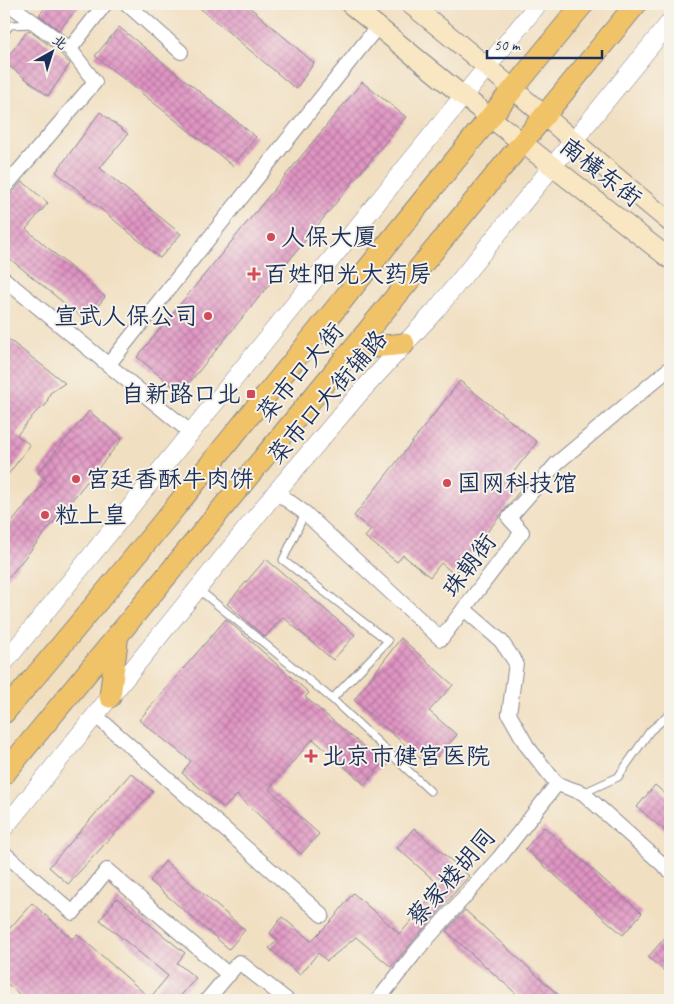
<svg xmlns="http://www.w3.org/2000/svg" width="674" height="1004" font-family="Caveat,'LXGW WenKai TC',sans-serif">
<defs>
<pattern id="building-cross-hatch" width="8" height="8" patternUnits="userSpaceOnUse" patternTransform="scale(1.25)"><rect width="8" height="8" fill="#e094c2"/><path d="M0 0l8 8M0 8l8-8" fill="none" stroke="#b579a1"/></pattern>
</defs>
<rect width="100%" height="100%" fill="#f7f3e8"/>
<filter id="ink" filterUnits="userSpaceOnUse"><feTurbulence type="fractalNoise" baseFrequency=".02" numOctaves="2"/><feDisplacementMap in="SourceGraphic" scale="10" xChannelSelector="R" yChannelSelector="G"/><feConvolveMatrix kernelMatrix="1 2 1 2 8 2 1 2 1" color-interpolation-filters="sRGB"/></filter>
<filter id="wash" filterUnits="userSpaceOnUse"><feTurbulence type="fractalNoise" baseFrequency=".0096" numOctaves="4" result="noise"/><feDisplacementMap in="SourceGraphic" scale="20" xChannelSelector="R" yChannelSelector="G"/><feGaussianBlur stdDeviation="1.12" result="paint"/><feColorMatrix in="noise" values="0 0 0 0 0 0 0 0 0 0 0 0 0 0 0 0 0 1.4 0 .05"/><feComposite in="paint" operator="in"/></filter>
<g filter="url(#wash)">
<rect width="100%" height="100%" fill="#f1dfc1"/>
<g id="blocks">
<!-- building -->
<path fill="url(#building-cross-hatch)" d="M48 4H81L59 30 39 15Z
M195 4H246L314 63 296 89Z
M119 27 256 137 233 166 95 56Z
M28 30 59 52 70 64 48 96 4 62Z
M362 82 406 117 181 393 137 357Z
M100 112 128 134 100 168 181 234 160 258 56 172Z
M22 181 48 203 26 229 105 297 86 321 4 254V203Z
M4 336 65 383 50 393 46 405 36 412 17 435 30 445 4 480Z
M460 381 537 442 509 478 522 488 454 574 441 563 430 577 403 555 397 562 365 537 371 530 354 516Z
M89 411 122 439 4 583V532L46 480 38 473Z
M266 559 355 635 333 660 283 617 265 637 227 604Z
M226 619 309 693 305 697 383 763 365 785 313 739 269 789 319 834 301 854 237 795 224 808 182 773 191 761 139 720Z
M401 638 453 685 429 711 457 735 429 766 354 700Z
M131 773 153 792 68 884 49 867Z
M655 785 670 798V835L637 807Z
M544 827 642 913 623 935 525 849Z
M414 828 469 876 391 967 356 937 327 961 318 953 300 975 269 948 278 940 270 933 282 917 311 941 334 918 353 893 400 934 441 886 397 848Z
M165 861 245 930 229 949 150 881Z
M117 898 185 953 177 963 196 978 177 1000H26L4 981V935L32 903 72 939 77 934 150 998 168 976 100 920Z
M465 910 564 1000H523L446 931Z
M670 932V976L648 957Z"/>
</g>
</g>
<g filter="url(#ink)">
<use href="#blocks" fill-opacity="0" stroke="#868790" stroke-width="1"/>
<g fill="none" stroke-linecap="round" stroke-linejoin="round">
<defs>
<path id="service" d="M4 33 10 25 33 24
M305 513 283 560 388 641 332 699
M198 589 332 699 430 791
M583 793 618 777 650 731 670 714"/>
<path id="minor" d="M9 4 70 49
M127 4 181 52
M4 188 95 82 70 49 105 4
M4 279 190 432
M109 364 378 26
M276 492 305 513 441 639 522 532 509 518 557 463 670 368
M464 609 501 641 516 663 509 714 527 746 557 784 583 793 670 871
M95 715 322 915
M4 853 73 913 107 870 229 975
M207 1000 239 962 287 1000
M378 1000 418 949 499 858 557 784"/>
<path id="tertiary" d="M4 663 538 4
M4 828 276 492 358 395 435 311 670 22"/>
<path id="secondary" d="M350 4 463 96 670 259
M410 4C499 74 582 150 670 222"/>
<path id="primary" d="M353 349 404 344
M110 697 118 634
M4 713C202 481 388 239 583 4
M4 774 636 4"/>
</defs>
<!-- service casing -->
<use href="#service" stroke="#868790" stroke-width="9"/>
<!-- minor casing -->
<use href="#minor" stroke="#868790" stroke-width="16"/>
<!-- tertiary casing -->
<use href="#tertiary" stroke="#868790" stroke-width="19"/>
<!-- secondary casing -->
<use href="#secondary" stroke="#868790" stroke-width="21"/>
<!-- primary casing -->
<use href="#primary" stroke="#868790" stroke-width="23"/>
<!-- service -->
<use href="#service" stroke="#fff" stroke-width="7"/>
<!-- minor -->
<use href="#minor" stroke="#fff" stroke-width="14"/>
<!-- tertiary -->
<use href="#tertiary" stroke="#fff" stroke-width="18"/>
<!-- secondary -->
<use href="#secondary" stroke="#f9e7c3" stroke-width="19"/>
<!-- primary -->
<use href="#primary" stroke="#f0c369" stroke-width="21"/>
</g>
</g>
<!-- markers -->
<g fill="#d1495b" stroke="#f7f3e8" stroke-width="2">
<circle cx="271" cy="237" r="5"/>
<path d="M251.5 266.5h5v5h5v5h-5v5h-5v-5h-5v-5h5z"/>
<circle cx="208" cy="316" r="5"/>
<rect x="246" y="389" width="10" height="10" rx="2.5"/>
<circle cx="76" cy="479" r="5"/>
<circle cx="447" cy="483" r="5"/>
<circle cx="45" cy="515" r="5"/>
<path d="M308.5 748.5h5v5h5v5h-5v5h-5v-5h-5v-5h5z"/>
</g>
<g text-anchor="middle" dominant-baseline="central" stroke-width="4" stroke-linejoin="round" paint-order="stroke">
<!-- street labels -->
<g font-size="24" fill="#1b2f5e" stroke="#f7f3e8">
<text transform="translate(601 172) rotate(38)">南横东街</text>
<text transform="translate(300 372) rotate(-50)">菜市口大街</text>
<text transform="translate(327 397) rotate(-49)">菜市口大街辅路</text>
<text transform="translate(469 565) rotate(-53)">珠朝街</text>
<text transform="translate(451 877) rotate(-49)">蔡家楼胡同</text>
</g>
<!-- poi labels -->
<g font-size="24" fill="#1b2f5e" stroke="#f7f3e8" text-anchor="start">
<text x="281" y="237">人保大厦</text>
<text x="264" y="274">百姓阳光大药房</text>
<text x="198" y="316" text-anchor="end">宣武人保公司</text>
<text x="241" y="394" text-anchor="end">自新路口北</text>
<text x="86" y="479">宫廷香酥牛肉饼</text>
<text x="457" y="483">国网科技馆</text>
<text x="55" y="515">粒上皇</text>
<text x="322" y="756">北京市健宫医院</text>
</g>
</g>
<!-- margin -->
<rect width="674" height="1004" fill="none" stroke="#f7f3e8" stroke-width="20"/>
<!-- north arrow -->
<g transform="translate(52 52) rotate(39)" stroke="#f7f3e8" stroke-width="4" paint-order="stroke">
<path d="M0-4L9 19L0 12L-9 19Z" fill="#1b2f5e"/>
<text y="-8" font-size="14" font-weight="bold" text-anchor="middle" fill="#1b2f5e">北</text>
</g>
<!-- scale -->
<path d="M487 50v8h115v-8" fill="none" stroke="#1b2f5e" stroke-width="2.5"/>
<text x="494" y="50" font-size="15" fill="#1b2f5e" stroke="#f7f3e8" stroke-width="4" paint-order="stroke">50 m</text>
</svg>
